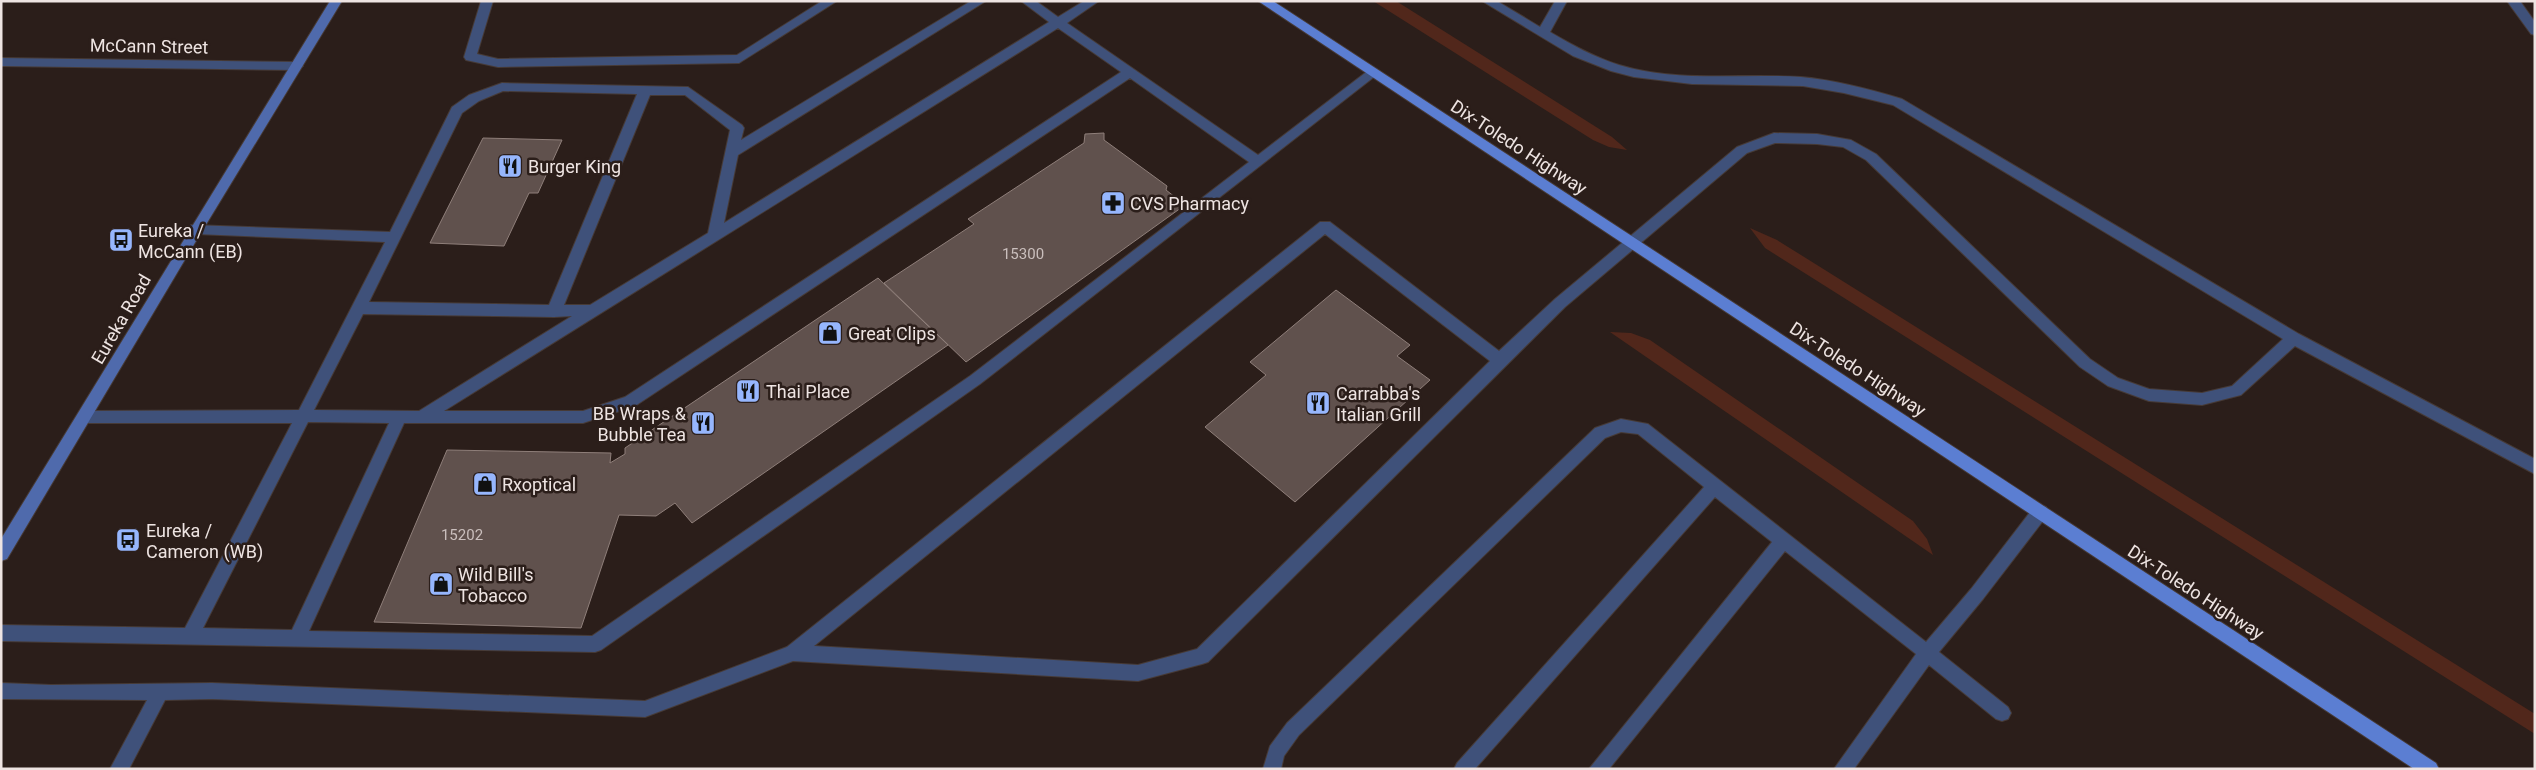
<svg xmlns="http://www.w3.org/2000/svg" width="2536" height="770" font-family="Roboto,sans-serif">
<rect width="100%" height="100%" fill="#2b1e1a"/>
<!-- green -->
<path fill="#51271b" d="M1373 1H1396L1612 137 1627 150 1609 147 1593 140Z
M1750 228 1777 240 2535 714V734L1765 248Z
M1610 332 1631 333 1650 340 1913 521 1927 539 1933 555Z"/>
<!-- building -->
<path fill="#60514d" stroke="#8f7f7a" d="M1104 133V140L1167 186 1166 190 1185 205 966 362 884 283 974 224 968 219 1084 143 1085 134Z
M483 138 562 140 538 193H529L504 246 430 243Z
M878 278 948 345 692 523 675 503 656 516 619 515 581 628 374 622 447 450 611 453 610 463 625 454V448Z
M1336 290 1410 345 1397 356 1430 380 1295 502 1205 427 1266 375 1250 362Z"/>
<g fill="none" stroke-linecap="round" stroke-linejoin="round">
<defs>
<path id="service" d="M481 1H493L477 54 498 59 737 55 822 1H837L739 63 498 67 466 60 464 57Z
M971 1H986L738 155 724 223 1049 22 1021 1H1036L1058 17 1084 1H1099L1067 23 1258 155 1369 70H1377L1379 73 980 384 601 650 595 652 1 641V625L185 628 292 423H85L80 421 77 417 80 413 85 411 299 410 385 242 196 234 189 229 191 225 390 232 452 107 469 95 502 83 688 87 742 125 744 128 741 140ZM1058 28 1121 72 625 397 583 411H444ZM1130 78 1249 162 970 376 592 636 309 631 404 423H583L635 406ZM503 91 637 94 549 305 369 302 462 113 479 101ZM650 95H685L730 130 708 233 590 305H564ZM363 314 554 317 572 316 419 411 314 410ZM308 422 389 423 292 630 203 628Z
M1482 1H1497L1540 27 1555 1H1567L1550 32C1572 45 1594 57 1619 65 1677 83 1741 73 1801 77 1835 80 1869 89 1902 99L2299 334 2535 459V474L2295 346 2241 395 2202 405 2149 401 2108 386 2080 367 1866 160 1843 147 1817 144 1775 143 1747 153 1565 307 1208 662 1202 664 1138 681 793 661 645 717 212 699 165 700 129 769H110L147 700 1 699V683L51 685 212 683 645 701 787 647 1320 222H1330L1499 351 1555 299 1737 147 1774 133 1817 134 1851 140 1876 154 2090 359 2118 378 2149 389 2202 393 2232 386 2283 339 1893 105 1844 93 1803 86 1692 84 1634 77 1611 71 1573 56ZM1325 234 1490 361 1197 649 1138 665 814 646Z
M2507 1H2520L2535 22V35L2531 34Z
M1621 419 1648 424 1926 642 1971 589 2034 507 2040 505 2046 507 2048 512 2046 517 1983 599 1939 652 2008 707 2011 713 2008 719 2002 721 1996 719 1929 665 1854 769H1834L1916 654 1785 551 1609 769H1589L1772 542 1715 497 1475 769H1454L1457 763 1704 487 1638 434 1621 432 1605 438 1299 735 1284 756 1281 769H1263L1270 746 1287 723 1595 428Z"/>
<path id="minor" d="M1 58 297 62 303 66 297 70 1 66Z"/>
<path id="secondary" d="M330 1H342L196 241 7 559 1 561V539Z"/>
<path id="primary" d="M1258 1H1273L2436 763 2439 769H2414Z"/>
</defs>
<!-- service casing -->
<use href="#service" stroke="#463a36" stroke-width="2"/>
<!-- minor casing -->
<use href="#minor" stroke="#463a36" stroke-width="2"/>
<!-- secondary casing -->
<use href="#secondary" stroke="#463a36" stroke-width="2"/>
<!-- primary casing -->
<use href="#primary" stroke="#463a36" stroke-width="2"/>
<!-- service -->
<use href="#service" fill="#3f517a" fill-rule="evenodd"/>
<!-- minor -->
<use href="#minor" fill="#3f517a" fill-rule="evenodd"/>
<!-- secondary -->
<use href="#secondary" fill="#4f6aac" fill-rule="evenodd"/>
<!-- primary -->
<use href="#primary" fill="#5b7ed2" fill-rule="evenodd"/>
</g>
<!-- icons -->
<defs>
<symbol id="restaurant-square" viewBox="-11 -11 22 22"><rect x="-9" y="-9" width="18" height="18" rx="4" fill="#96b6fd" stroke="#2b1e1a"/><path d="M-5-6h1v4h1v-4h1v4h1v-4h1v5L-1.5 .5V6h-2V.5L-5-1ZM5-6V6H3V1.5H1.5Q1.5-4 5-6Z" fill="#111"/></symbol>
<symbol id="pharmacy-square" viewBox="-11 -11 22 22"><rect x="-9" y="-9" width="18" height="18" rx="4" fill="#96b6fd" stroke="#2b1e1a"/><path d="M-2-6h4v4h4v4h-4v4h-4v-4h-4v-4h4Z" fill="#111"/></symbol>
<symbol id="bus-square" viewBox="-11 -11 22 22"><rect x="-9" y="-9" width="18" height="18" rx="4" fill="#96b6fd" stroke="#2b1e1a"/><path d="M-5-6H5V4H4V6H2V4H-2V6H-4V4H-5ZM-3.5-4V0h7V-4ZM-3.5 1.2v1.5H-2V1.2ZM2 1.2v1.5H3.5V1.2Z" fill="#111"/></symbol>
<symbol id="shop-square" viewBox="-11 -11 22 22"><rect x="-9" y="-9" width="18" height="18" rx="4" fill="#96b6fd" stroke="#2b1e1a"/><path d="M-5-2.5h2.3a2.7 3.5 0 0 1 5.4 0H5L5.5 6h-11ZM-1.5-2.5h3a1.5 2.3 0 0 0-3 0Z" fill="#111"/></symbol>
</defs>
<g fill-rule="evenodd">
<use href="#restaurant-square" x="496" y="152" width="28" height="28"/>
<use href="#pharmacy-square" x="1099" y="189" width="28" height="28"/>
<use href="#bus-square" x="107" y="226" width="28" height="28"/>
<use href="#shop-square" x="816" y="319" width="28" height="28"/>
<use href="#restaurant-square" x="734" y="377" width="28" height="28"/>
<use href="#restaurant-square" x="1304" y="389" width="28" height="28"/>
<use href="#restaurant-square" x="689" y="409" width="28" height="28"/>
<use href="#shop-square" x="471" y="470" width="28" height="28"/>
<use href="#bus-square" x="114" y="526" width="28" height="28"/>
<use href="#shop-square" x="427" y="570" width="28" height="28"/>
</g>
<g text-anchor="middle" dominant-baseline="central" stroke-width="5" stroke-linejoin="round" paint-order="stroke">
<!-- number labels -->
<g font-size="15" fill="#cabfbd">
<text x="1023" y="254">15300</text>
<text x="462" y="535">15202</text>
</g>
<!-- street labels -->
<g font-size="18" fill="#eee4e2" stroke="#2b1e1a">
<text transform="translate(149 46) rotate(1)">McCann Street</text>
<text transform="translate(1519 147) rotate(33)">Dix-Toledo Highway</text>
<text transform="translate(121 319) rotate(-60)">Eureka Road</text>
<text transform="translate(1858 369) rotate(33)">Dix-Toledo Highway</text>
<text transform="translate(2196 592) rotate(33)">Dix-Toledo Highway</text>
</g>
<!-- poi labels -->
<g font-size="18" fill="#eee4e2" stroke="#2b1e1a" text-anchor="start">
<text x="528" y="166">Burger King</text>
<text x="1130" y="203">CVS Pharmacy</text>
<text x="138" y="230">Eureka /<tspan x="138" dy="21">McCann (EB)</tspan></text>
<text x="848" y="333">Great Clips</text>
<text x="766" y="391">Thai Place</text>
<text x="1336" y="393">Carrabba's<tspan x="1336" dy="21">Italian Grill</tspan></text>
<text x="686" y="413" text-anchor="end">BB Wraps &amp;<tspan x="686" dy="21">Bubble Tea</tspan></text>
<text x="502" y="484">Rxoptical</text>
<text x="146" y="530">Eureka /<tspan x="146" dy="21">Cameron (WB)</tspan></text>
<text x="458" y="574">Wild Bill's<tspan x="458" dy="21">Tobacco</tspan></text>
</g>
</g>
<!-- border -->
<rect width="2536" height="770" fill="none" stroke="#eee4e2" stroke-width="5"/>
</svg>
